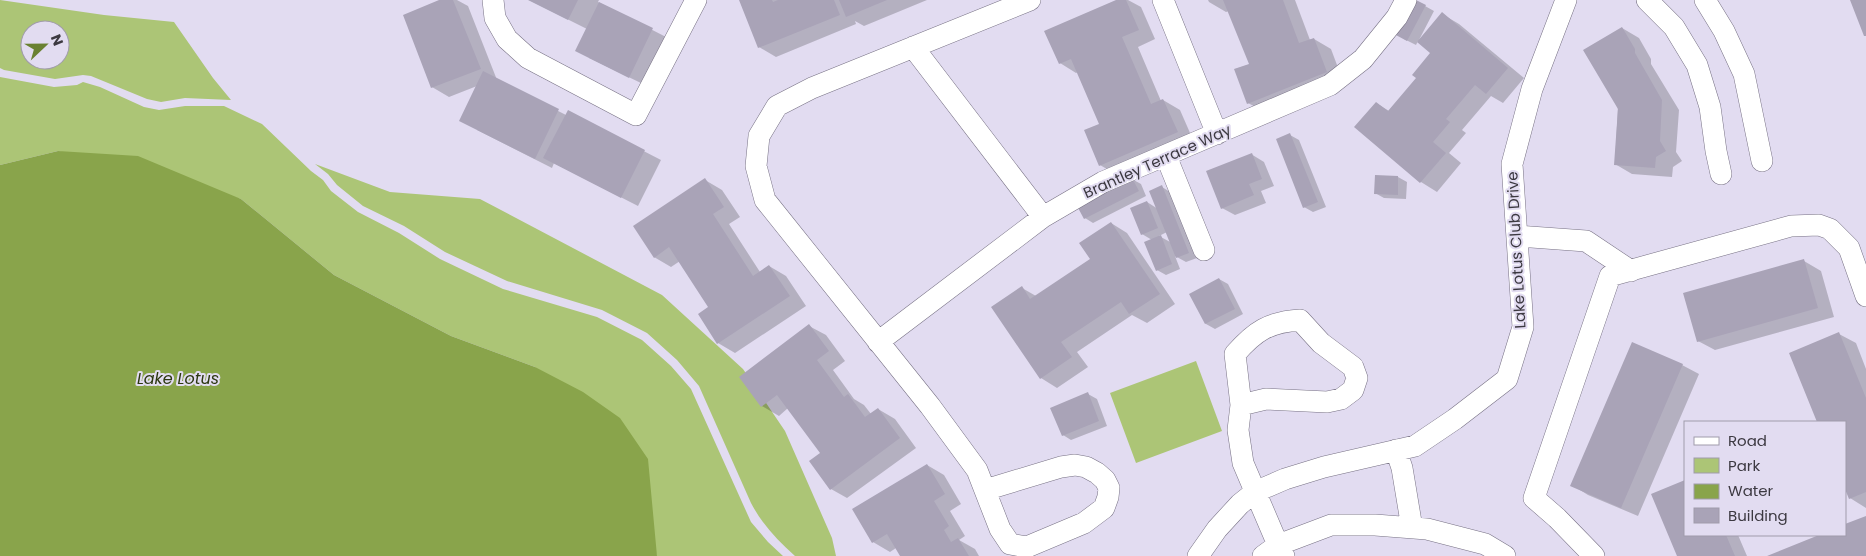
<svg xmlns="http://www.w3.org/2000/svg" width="1866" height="556" font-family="Poppins,sans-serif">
<rect width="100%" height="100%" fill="#e2dcf1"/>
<!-- green -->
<path fill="#acc576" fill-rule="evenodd" d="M0 0 104 15 174 22 213 78 231 100 185 98 161 102 147 99 91 76 83 75 55 79 4 70 0 68ZM30 30H60V60H30Z
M0 77 54 87 77 85 83 82 100 87 144 107 159 110 185 106H224L262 124 311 171 323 180 331 191 358 212 399 233 440 259 503 289 597 317 642 340 671 366 691 389 751 522 768 542 783 556H657L655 550 535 367 451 336 334 275 241 199 58 151 0 165Z
M315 164 390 192 480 199 662 295 743 369 785 431 832 538 836 556H795C777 540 762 524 751 503L699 386 677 360 647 333 602 310 507 281 445 252 404 226 363 206 337 185 328 174Z
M1196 361 1222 431 1136 463 1110 393Z"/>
<!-- water -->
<path fill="#89a44b" d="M58 151 138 156 241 199 334 275 451 336 535 367 583 392 620 418 648 459 657 556H0V165Z"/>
<!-- shadow -->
<path fill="#0003" fill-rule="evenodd" d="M443 0H457L468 6 497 80 566 115 568 112 661 160 638 206 554 163 552 168 477 130V86L449 97 432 87Z
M529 0H599L598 2 666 37 643 84 589 58 587 29Z
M742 0H927L864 26 855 21 856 24 776 57 759 47Z
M1119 0H1128L1141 7 1155 39 1138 47 1161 101 1163 100 1180 110 1194 142 1117 175 1100 165 1101 124 1078 72 1076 73 1060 63Z
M1208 0H1295L1310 40 1314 39 1331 49 1343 81 1265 112 1248 103 1250 64 1229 11 1226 12 1209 2Z
M1425 6 1434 11 1419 40 1442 14 1459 24 1524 78 1503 103 1491 96 1462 130 1466 133 1449 153 1461 163 1437 192 1421 182 1376 103 1389 111 1418 78 1432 53 1418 41 1416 45 1404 39Z
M1622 28 1639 38 1651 59V64L1679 110 1676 152 1682 161 1673 167 1672 177 1632 174 1615 164Z
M1290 135 1299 140 1326 207 1313 212 1304 207Z
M1251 154 1264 162 1274 186 1261 191 1266 203 1235 215 1222 208Z
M1398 177 1407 182 1406 199 1384 198 1375 193Z
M1132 179 1141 184 1146 196 1093 223 1085 218Z
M705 180 722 190 740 217 729 224 760 272 769 266 786 276 806 306 735 353 718 343 710 307 680 261 671 267 654 257Z
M1162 187 1170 192 1197 258 1186 262 1175 256 1180 269 1166 275 1157 270 1152 240 1142 234 1147 202 1158 209ZM1167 232 1172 243 1159 236Z
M1111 223 1127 233 1175 304 1147 323 1132 315 1077 352 1088 367 1057 388 1041 378 1022 288 1036 296 1091 259Z
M1804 261 1821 271 1834 317 1715 350 1698 341Z
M1219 279 1228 284 1243 314 1215 329 1206 324 1191 294Z
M809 326 826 335 845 361 833 370 854 399 864 405 871 414 878 409 895 419 916 448 847 498 831 489 822 453 788 408 779 416 762 406Z
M1839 334 1856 343 1866 369V508L1850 498 1845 486V422H1819L1790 354Z
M1682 365 1699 374 1638 516 1588 495 1572 485Z
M1088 394 1097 399 1107 426 1071 440 1063 435Z
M927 465 944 475 961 504 950 511 965 536 959 540 975 549 979 556H901L896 548 890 552 873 542Z
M1685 535H1738L1747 556H1678Z"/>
<!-- building -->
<path fill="#a9a3b7" d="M439 0H453L481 69 431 88 403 15Z
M528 0H578L568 20Z
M739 0H772L773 2 778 0H834L840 15 758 48Z
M839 0H887L846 17Z
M1116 0H1126L1139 30 1122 37 1151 104 1163 99 1178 132 1099 166 1084 130 1099 124 1071 59 1059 64 1044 31Z
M1223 0H1283L1299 43 1314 38 1327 72 1247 104 1234 69 1249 64Z
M1416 0 1426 5 1407 41 1394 34Z
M1850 0H1866V36H1864Z
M599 2 653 28 629 78 575 51Z
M1442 12 1508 68 1486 94 1475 85 1446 119 1450 122 1433 142 1446 153 1420 183 1354 127 1376 102 1388 111 1416 78 1412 75 1430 53 1417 42Z
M1622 27 1635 49V53L1662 100 1660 141 1666 151 1656 157 1655 168 1614 165 1618 109 1583 50Z
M483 71 559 109 535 159 459 121Z
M568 110 645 150 621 198 543 158Z
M1290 133 1318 202 1303 208 1276 139Z
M1252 153 1262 179 1249 184 1254 195 1221 209 1206 171Z
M1375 175 1398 176V195L1374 194Z
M705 178 724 207 713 214 753 276 769 265 790 296 717 344 698 314 708 307 669 247 654 258 633 226Z
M1132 178 1139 191 1084 219 1077 206Z
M1162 185 1189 253 1176 258 1149 191Z
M1147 201 1158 228 1141 235 1130 208Z
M1111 222 1160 294 1129 314 1121 302 1061 342 1072 357 1040 379 991 307 1022 286 1030 299 1090 259 1079 243Z
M1161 235 1172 264 1156 271 1144 242Z
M1804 259 1818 308 1697 342 1683 293Z
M1219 278 1235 309 1205 324 1189 294Z
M809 324 829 351 817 360 844 397 848 394 865 417 878 408 900 438 830 490 809 461 820 453 777 395 761 407 739 377Z
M1839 332 1866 398V492L1849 499 1845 489V422H1817L1789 353Z
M1632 342 1683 364 1621 508 1570 486Z
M1088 392 1099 421 1062 436 1050 408Z
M927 464 945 494 934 501 949 526 944 530 951 542 958 538 969 556H900L887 534 872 543 852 509Z
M1685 480V535H1726L1735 556H1677L1651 494Z
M1866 516V556H1767L1819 535H1845V524Z"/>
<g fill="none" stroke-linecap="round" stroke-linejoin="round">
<defs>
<path id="minor" d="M493 0 495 18 507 39 528 58 636 115 696 0
M1163 0 1217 134
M1647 0 1674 27 1697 65 1710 107 1716 151 1721 174
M1705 0 1724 31 1744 74 1762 161
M913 47 1043 217
M1166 156 1204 250
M1517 236 1586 241 1631 271
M878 342 1043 217 1103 182 1330 85 1363 59 1397 17 1406 0
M1241 405 1266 399 1327 402 1341 399 1353 390 1357 378 1353 367 1321 343 1300 320C1269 322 1255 331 1235 354L1241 405 1238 430 1243 463 1278 545 1284 556
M1396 450 1402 468 1412 528
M985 490 1061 467 1075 465 1086 467 1097 473 1105 480 1109 488 1108 497 1104 508 1084 523 1027 547 1010 544 1000 529 977 470 930 406 765 200 756 166 759 136 777 106 812 88 1030 0
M1198 556 1217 529 1240 504 1255 492 1285 479 1324 467 1415 446 1455 419 1507 379 1523 327 1512 164 1532 89 1566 0
M1263 556 1278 545 1331 525H1375L1427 529 1485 544 1505 556
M1594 556 1557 518 1534 498 1610 276 1791 226 1819 225 1830 229 1849 248 1866 296"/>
</defs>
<!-- minor casing -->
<use href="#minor" stroke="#777184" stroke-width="22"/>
<!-- minor -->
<use href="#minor" stroke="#fff" stroke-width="21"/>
</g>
<g text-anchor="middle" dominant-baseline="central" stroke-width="4" stroke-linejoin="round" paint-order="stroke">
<!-- street labels -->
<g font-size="15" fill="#3c3941" stroke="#e2dcf1">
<text transform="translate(1157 161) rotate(-24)">Brantley Terrace Way</text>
<text transform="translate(1516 250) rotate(-93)">Lake Lotus Club Drive</text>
</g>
<!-- water labels -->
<g font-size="16" font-style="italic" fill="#2c3711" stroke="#e2dcf1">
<text x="178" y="378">Lake Lotus</text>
</g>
</g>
<!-- legend -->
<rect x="1684" y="421" width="162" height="115" fill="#e2dcf1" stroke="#a09bab"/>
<rect x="1694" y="437" width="25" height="8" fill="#ffffff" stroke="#a09bab"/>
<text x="1728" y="446" font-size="15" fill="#3c3941">Road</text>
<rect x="1694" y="458" width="25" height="15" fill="#acc576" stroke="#a09bab"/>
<text x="1728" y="471" font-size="15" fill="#3c3941">Park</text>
<rect x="1694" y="484" width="25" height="15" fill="#89a44b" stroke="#a09bab"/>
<text x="1728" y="496" font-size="15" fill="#3c3941">Water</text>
<rect x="1694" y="508" width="25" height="15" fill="#a9a3b7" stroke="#a09bab"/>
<text x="1728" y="521" font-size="15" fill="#3c3941">Building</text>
<!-- north arrow -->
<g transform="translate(45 45) rotate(68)"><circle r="24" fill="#e2dcf1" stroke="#a09bab"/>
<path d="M0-4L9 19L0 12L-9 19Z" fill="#6a8132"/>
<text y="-8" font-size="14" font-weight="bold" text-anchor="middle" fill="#3c3941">N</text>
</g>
</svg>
